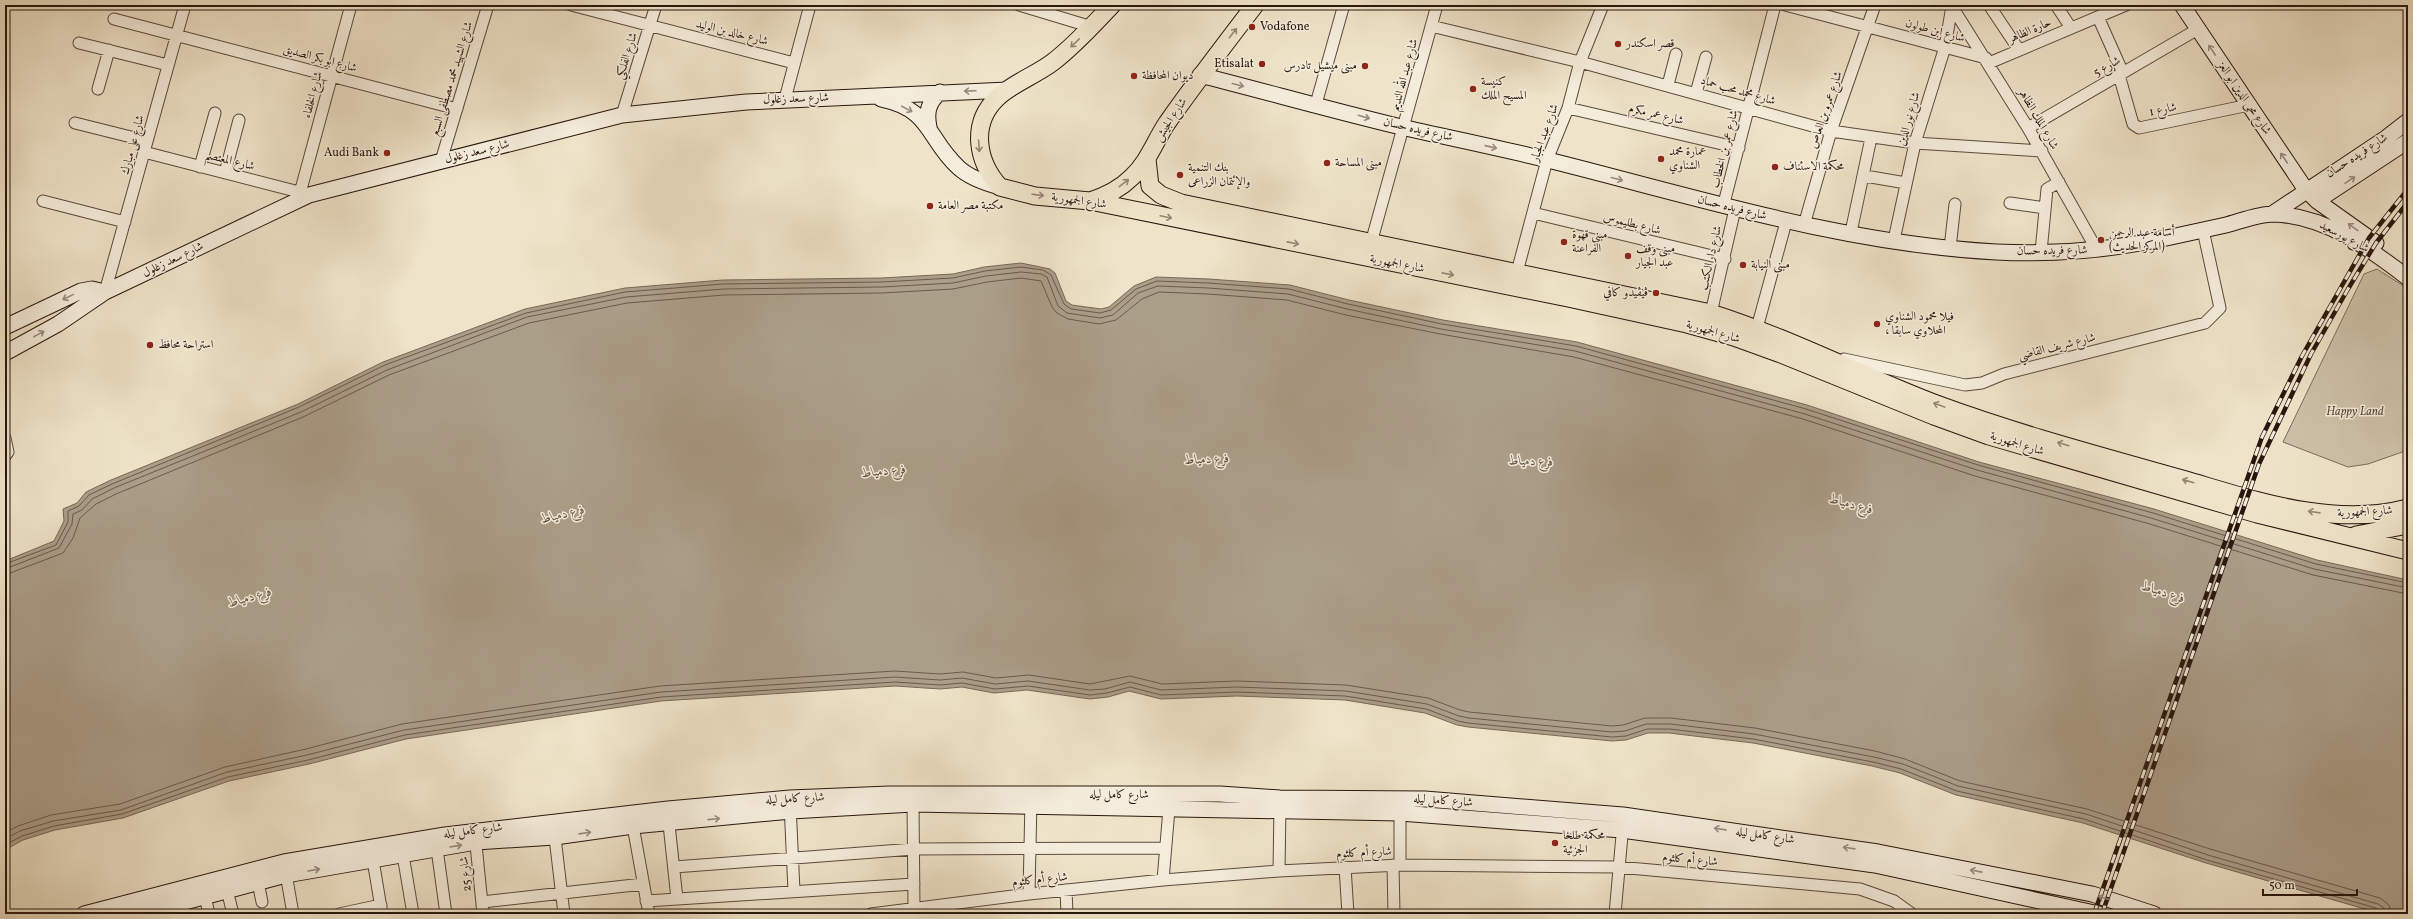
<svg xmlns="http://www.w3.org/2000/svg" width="2413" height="919" font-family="Vollkorn,Amiri,serif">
<rect width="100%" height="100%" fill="#efe4c9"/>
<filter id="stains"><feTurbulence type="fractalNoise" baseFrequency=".005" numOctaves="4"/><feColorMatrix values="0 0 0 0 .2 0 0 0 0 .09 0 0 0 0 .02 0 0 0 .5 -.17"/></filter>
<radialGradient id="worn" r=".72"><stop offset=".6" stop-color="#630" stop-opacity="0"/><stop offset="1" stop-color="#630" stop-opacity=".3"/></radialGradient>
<!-- green -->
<path fill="#cdc1a9" stroke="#7a6c5c" d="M2377 269 2402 285 2408 291V450L2368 464 2348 467 2283 442 2364 274Z"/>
<!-- water -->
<path fill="#ab9e89" stroke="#776858" d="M1021 263 1050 269 1055 273 1066 301 1072 305 1101 309 1109 307 1134 286 1156 277 1209 279 1290 285 1349 300 1443 320 1577 342 1807 405 1979 462 2154 509 2317 560 2408 580V914H2382L2206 863 2083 823 1956 795 1900 773 1872 766 1753 743 1669 733H1648L1626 740 1612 741 1468 727 1457 725 1425 713 1345 700 1237 696 1161 699 1129 691 1108 697 1090 699 1027 690 994 693 962 687 940 689 895 686 661 701 406 739 309 764 229 781 123 818 55 830 23 840 5 850V561L54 541 64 521 63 509 77 503 86 492 111 480 298 404 383 362 525 309 625 288 723 280 881 278 953 274 984 267Z"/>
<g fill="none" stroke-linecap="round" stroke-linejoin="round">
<!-- shore -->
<path stroke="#6a5a4c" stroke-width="1" d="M5 564 56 545 68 522V511L79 506 89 495 112 484 299 407 385 365 526 313 625 292 723 284 881 282 953 278 985 271 1021 267 1043 270 1051 275 1064 304 1071 309 1100 313 1111 310 1136 289 1157 281 1208 283 1289 289 1348 304 1442 324 1576 346 1806 409 1978 465 2153 513 2316 564 2408 583
M5 569 59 548 72 524 73 514 82 510 92 499 114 488 301 412 387 370 527 317 626 297 724 289 882 287 953 283 986 276 1021 272 1041 274 1047 277 1058 306 1067 313 1100 318 1113 315 1138 293 1158 286 1208 288 1288 294 1347 309 1441 329 1575 351 1805 414 1977 470 2151 518 2314 569 2408 588
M5 575 63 553 73 538 80 518 96 504 116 494 303 417 389 375 529 323 627 303 724 295 882 293 953 289 987 282 1021 278 1041 281 1052 307 1057 313 1068 319 1099 324 1116 320 1142 299 1159 292 1208 294 1287 300 1346 315 1440 334 1574 357 1803 419 1975 476 2150 524 2313 575 2408 594
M5 833 18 826 51 815 120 804 225 767 306 749 402 724 660 686 895 671 940 674 963 672 996 678 1029 675 1090 684 1130 676 1162 684 1237 681 1346 685 1428 698 1460 710 1469 712 1612 726 1623 725 1645 718H1671L1755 728 1875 751 1905 759 1960 781 2087 809 2210 849 2380 898 2389 905 2391 914
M5 839 20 831 53 821 121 810 227 772 307 755 404 730 661 692 895 677 940 680 962 678 995 684 1028 681 1090 690 1105 689 1130 682 1161 690 1237 687 1346 691 1427 704 1459 716 1469 718 1612 732 1625 731 1646 724H1671L1754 734 1874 757 1903 764 1958 786 2086 814 2208 855 2378 904 2384 908 2385 914
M5 845 22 836 54 826 122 814 228 777 308 760 405 735 661 697 895 682 940 685 962 683 995 689 1028 686 1090 695 1107 693 1130 687 1161 695 1237 692 1345 696 1426 709 1458 721 1468 723 1612 737 1626 736 1647 729H1670L1753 739 1873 762 1901 769 1957 791 2084 819 2207 860 2376 908 2380 914"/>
<defs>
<path id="street" d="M571 5 794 63
M1019 5 1092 27
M1785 5 1986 58
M1951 5 2028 128 2097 250
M1989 5 2019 50
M2056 5 2071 28
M2098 17 2123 73
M114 19 457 109
M1431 26 1580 62 1831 131 1915 143 2042 151
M79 43 168 65
M1989 63 2126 5
M2119 75 2133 124 2139 128 2249 105
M1668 85 1676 54
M98 89 109 50
M1696 93 1706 57
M785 99 810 5
M1316 104 1343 8
M1568 108 1739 148
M622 115 656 5
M75 123 147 141
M2028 128 2198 29
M144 152 307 194
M441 161 488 5
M200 167 215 113
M225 173 239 120
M1865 176 1906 183
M300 193 351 5
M43 201 125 222
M2010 203 2045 208
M1723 207 1775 5
M1533 213 1725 259
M1804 225 1831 131 1875 5
M1851 232 1871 138
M1894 240 1915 143 1945 47 1952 6
M1371 243 1437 5
M1950 248 1955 204
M2041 252 2047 189 2059 182
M1517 272 1547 160 1568 108 1580 62 1603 5
M105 292 185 5
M1711 313 1735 209
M1757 328 1786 222
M1844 359 1965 385 1982 383 2004 374 2205 323 2220 308 2203 230
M5 438 8 452 5 456
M790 804 794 891
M913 804 914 908
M668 815 677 899
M633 826 649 914
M554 829 564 914
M475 835 483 914
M437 849 446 914
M403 855 413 914
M373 860 382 914
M1393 865 1394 914
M1400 865V813
M674 867 914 849 1165 848
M1345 867 1348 914
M285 868 293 914
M1279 871 1280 804
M1163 880 1169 809
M258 882 262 902
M227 890 233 914
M1066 890 1067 914
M1029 894 1031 800
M205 896 209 914
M646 901 914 884
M482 902 643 884
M177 904 179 914
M339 914 381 905
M871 914 1029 894 1163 880 1279 871 1400 865 1618 867 1860 889 1894 901 1912 914
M1615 914 1623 824"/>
<path id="secondary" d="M2182 5 2306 190 2317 201 2376 243
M1200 75C1267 92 1334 111 1401 127 1450 138 1499 148 1548 160 1696 197 1843 244 1996 252 2055 255 2113 250 2171 237 2189 233 2207 229 2226 225 2241 221 2258 214 2274 214 2326 216 2369 248 2408 278
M881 99C933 110 926 138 959 168 970 178 985 183 1000 187
M929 127C926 112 928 103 940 92
M2317 201 2408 141
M2272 214 2386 138 2408 121
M5 327 81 291 92 289 105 292
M5 353 58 324 105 292 309 195 622 115 746 102 1008 90
M84 914 284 862 445 835 668 809 790 798 889 794H1220L1280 798 1425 799 1623 815 1878 852 2092 894 2154 914
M140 914 286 875 476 842 555 837 633 826 791 811 913 804 1400 813 1622 830 1875 865 2099 914"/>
<path id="primary" d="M1112 5C1093 25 1075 45 1053 62 1036 75 1013 83 997 98 970 124 977 162 1000 187L1035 196 1090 201 1568 298 1687 324 1734 337 1781 354 1934 416 1989 436 2257 514 2408 551
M1147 159 1150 186 1161 195 1181 203 1711 313C1790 338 1862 376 1939 405 2018 434 2101 456 2182 479 2255 500 2332 528 2408 508
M1090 201C1106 196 1120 189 1132 177 1148 162 1155 141 1167 123 1195 83 1225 44 1255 5
M2356 535 2408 525"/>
</defs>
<!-- street casing -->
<use href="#street" stroke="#5a4a3d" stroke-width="13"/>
<!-- secondary casing -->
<use href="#secondary" stroke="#28160e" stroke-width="17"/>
<!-- primary casing -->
<use href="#primary" stroke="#28160e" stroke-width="19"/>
<!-- street -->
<use href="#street" stroke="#f5eddc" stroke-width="11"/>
<!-- secondary -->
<use href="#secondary" stroke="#f5eddc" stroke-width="15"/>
<!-- primary -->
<use href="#primary" stroke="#efe4c9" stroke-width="17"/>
<defs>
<path id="rail" d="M2094 914 2262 437 2302 356 2369 238 2408 189
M2102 914 2259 464 2311 354 2348 289 2376 243 2408 202"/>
</defs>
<!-- rail casing -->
<use href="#rail" stroke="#28160e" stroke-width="4.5"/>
<!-- rail -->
<use href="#rail" stroke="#f5eddc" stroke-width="3" stroke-dasharray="9" stroke-linecap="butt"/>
</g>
<!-- one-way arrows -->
<defs><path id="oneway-shaft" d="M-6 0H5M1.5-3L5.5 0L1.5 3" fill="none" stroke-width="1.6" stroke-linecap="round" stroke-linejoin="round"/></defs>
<g stroke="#958775">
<use href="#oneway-shaft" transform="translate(1233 33) rotate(-52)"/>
<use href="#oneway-shaft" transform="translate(1075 43) rotate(136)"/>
<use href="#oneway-shaft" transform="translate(979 146) rotate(86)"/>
<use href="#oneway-shaft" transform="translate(1124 183) rotate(-38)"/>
<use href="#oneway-shaft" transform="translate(1038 195) rotate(7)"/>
<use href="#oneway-shaft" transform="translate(1166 217) rotate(12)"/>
<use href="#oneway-shaft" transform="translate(1293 243) rotate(11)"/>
<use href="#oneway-shaft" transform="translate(1448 274) rotate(11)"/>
<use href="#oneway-shaft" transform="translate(1939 405) rotate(-160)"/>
<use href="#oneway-shaft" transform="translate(2063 444) rotate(-163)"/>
<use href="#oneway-shaft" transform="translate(2188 481) rotate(-164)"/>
<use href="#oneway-shaft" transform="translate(2314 512) rotate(-172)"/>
</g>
<g stroke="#998c7f">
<use href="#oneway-shaft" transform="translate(2212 50) rotate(-124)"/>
<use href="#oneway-shaft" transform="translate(1238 85) rotate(14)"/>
<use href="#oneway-shaft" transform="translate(970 91) rotate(178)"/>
<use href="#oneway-shaft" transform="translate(907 109) rotate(28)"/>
<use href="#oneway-shaft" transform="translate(1364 117) rotate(16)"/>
<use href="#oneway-shaft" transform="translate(1491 147) rotate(13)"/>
<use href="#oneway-shaft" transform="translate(2284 158) rotate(-124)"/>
<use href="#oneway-shaft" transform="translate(1617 179) rotate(15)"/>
<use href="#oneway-shaft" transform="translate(2350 180) rotate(-34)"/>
<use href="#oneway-shaft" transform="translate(2353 227) rotate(-144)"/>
<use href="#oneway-shaft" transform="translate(68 297) rotate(154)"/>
<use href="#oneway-shaft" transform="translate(39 334) rotate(-28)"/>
<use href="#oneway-shaft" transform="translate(714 819) rotate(-6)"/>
<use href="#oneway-shaft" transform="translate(1720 829) rotate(-172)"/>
<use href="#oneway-shaft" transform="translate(585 833) rotate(-8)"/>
<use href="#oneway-shaft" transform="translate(456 846) rotate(-10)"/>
<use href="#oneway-shaft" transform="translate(1849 848) rotate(-172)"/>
<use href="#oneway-shaft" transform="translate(314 870) rotate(-10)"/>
<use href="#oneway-shaft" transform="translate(1976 871) rotate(-169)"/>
<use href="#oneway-shaft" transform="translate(2104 898) rotate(-162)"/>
</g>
<!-- markers -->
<g fill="#8f2418" stroke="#f5eddc" stroke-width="1.5">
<circle cx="1252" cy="27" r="4"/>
<circle cx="1618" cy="44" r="4"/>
<circle cx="1262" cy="64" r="4"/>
<circle cx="1365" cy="66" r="4"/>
<circle cx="1134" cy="76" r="4"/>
<circle cx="1473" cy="89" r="4"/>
<circle cx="387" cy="153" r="4"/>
<circle cx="1661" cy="159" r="4"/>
<circle cx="1327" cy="163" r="4"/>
<circle cx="1775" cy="167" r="4"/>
<circle cx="1180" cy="175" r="4"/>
<circle cx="930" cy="206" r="4"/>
<circle cx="2101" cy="240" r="4"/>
<circle cx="1564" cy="242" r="4"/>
<circle cx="1628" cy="256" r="4"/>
<circle cx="1743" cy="265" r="4"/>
<circle cx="1656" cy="293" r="4"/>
<circle cx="1877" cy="324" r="4"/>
<circle cx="150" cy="345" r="4"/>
<circle cx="1555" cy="843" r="4"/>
</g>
<g text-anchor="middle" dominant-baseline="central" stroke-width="3" stroke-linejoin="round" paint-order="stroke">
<!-- poi labels -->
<g font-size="12" fill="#28160e" stroke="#f5eddc" text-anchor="start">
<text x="1260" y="27">Vodafone</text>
<text x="1626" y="44">قصر اسكندر</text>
<text x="1254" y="64" text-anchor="end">Etisalat</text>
<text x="1357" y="66" text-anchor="end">مبنى ميشيل تادرس</text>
<text x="1142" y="76">ديوان المحافظة</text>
<text x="1481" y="82">كنيسة<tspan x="1481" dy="14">المسيح الملك</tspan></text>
<text x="1669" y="152">عمارة محمد<tspan x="1669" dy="14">الشناوي</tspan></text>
<text x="379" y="153" text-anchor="end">Audi Bank</text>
<text x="1335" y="163">مبنى المساحة</text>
<text x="1783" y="167">محكمة الاسئناف</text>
<text x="1188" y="168">بنك التنمية<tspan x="1188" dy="14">والإئتمان الزراعى</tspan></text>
<text x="938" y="206">مكتبة مصر العامة</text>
<text x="2109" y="233">أسامة عبد الرحمن<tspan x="2109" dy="14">(المركز الحديث)</tspan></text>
<text x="1572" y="235">مبنى قهوة<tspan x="1572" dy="14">الفراعنة</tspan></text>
<text x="1636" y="249">مبنى وقف<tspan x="1636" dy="14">عبد الجيار</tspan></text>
<text x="1751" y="265">مبنى النيابة</text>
<text x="1648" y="293" text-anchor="end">ڤيڤيدو كافي</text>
<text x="1885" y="317">فيلا محمود الشناوي<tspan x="1885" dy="14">، المحلاوي سابقا</tspan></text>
<text x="158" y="345">استراحة محافظ</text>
<text x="1563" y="836">محكمة طلخا<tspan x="1563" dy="14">الجزئية</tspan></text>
</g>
<!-- street labels -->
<g font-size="12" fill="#28160e" stroke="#f5eddc">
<text transform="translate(1935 31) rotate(15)">شارع ابن طولون</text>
<text transform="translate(2030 31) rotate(-23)">حارة الظاهر</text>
<text transform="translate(732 33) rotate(14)">شارع خالد بن الوليد</text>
<text transform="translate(627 56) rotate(-73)">شارع الفلكي</text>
<text transform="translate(320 59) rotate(15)">شارع ابو بكر الصديق</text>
<text transform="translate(2107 67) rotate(-30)">شارع 5</text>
<text transform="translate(1405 75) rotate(-75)">شارع عبد الله النديم</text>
<text transform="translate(452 79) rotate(-73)">شارع الشهيد محمد مصطفى السبع</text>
<text transform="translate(1738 91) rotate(16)">شارع محمد محب حماد</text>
<text transform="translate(313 95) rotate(-75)">شارع الخلفاء</text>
<text transform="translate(2244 98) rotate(56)">شارع محى الدين ابو العز</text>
<text transform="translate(796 99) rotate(-2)">شارع سعد زغلول</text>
<text transform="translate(1826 110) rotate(-71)">شارع عمرو بن العاص</text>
<text transform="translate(2163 110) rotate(-12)">شارع 1</text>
<text transform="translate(1656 115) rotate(13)">شارع عمر مكرم</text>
<text transform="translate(1909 119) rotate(-74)">شارع نور الدين</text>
<text transform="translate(2038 119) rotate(60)">شارع الملك الظاهر</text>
<text transform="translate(1171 120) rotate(-57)">شارع الجيش</text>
<text transform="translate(1418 130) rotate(13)">شارع فريده حسان</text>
<text transform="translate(1545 133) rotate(-70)">شارع عبد الجبار</text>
<text transform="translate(133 145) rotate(-75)">شارع على مبارك</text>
<text transform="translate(1725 149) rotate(-76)">شارع عمر بن الخطاب</text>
<text transform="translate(477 152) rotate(-14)">شارع سعد زغلول</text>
<text transform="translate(2357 156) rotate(-33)">شارع فريده حسان</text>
<text transform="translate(230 161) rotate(14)">شارع المعتصم</text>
<text transform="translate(1079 201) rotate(8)">شارع الجمهورية</text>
<text transform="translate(1732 208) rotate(14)">شارع فريده حسان</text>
<text transform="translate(1632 224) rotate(14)">شارع بطليموس</text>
<text transform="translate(2344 237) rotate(28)">شارع بورسعيد</text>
<text transform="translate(2052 251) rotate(-1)">شارع فريده حسان</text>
<text transform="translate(1711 258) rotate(-77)">شارع دار الكتب</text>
<text transform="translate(173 260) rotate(-26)">شارع سعد زغلول</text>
<text transform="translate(1397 264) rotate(11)">شارع الجمهورية</text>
<text transform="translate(1713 332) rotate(16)">شارع الجمهورية</text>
<text transform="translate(2057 347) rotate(-14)">شارع شريف القاضي</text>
<text transform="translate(2017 444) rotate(17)">شارع الجمهورية</text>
<text transform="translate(2365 512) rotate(-3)">شارع الجمهورية</text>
<text x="1119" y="795">شارع كامل ليله</text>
<text transform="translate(795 799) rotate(-3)">شارع كامل ليله</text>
<text transform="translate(1443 801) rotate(4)">شارع كامل ليله</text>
<text transform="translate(473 831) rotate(-7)">شارع كامل ليله</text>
<text transform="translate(1765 836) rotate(8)">شارع كامل ليله</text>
<text transform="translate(1364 853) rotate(-3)">شارع أم كلثوم</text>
<text transform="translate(1690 860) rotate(5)">شارع أم كلثوم</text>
<text transform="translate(466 874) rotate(-96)">شارع 25</text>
<text transform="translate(1040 880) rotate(-6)">شارع أم كلثوم</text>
</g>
<!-- park labels -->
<g font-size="12" font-style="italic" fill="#5a493c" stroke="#f5eddc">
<text x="2355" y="412">Happy Land</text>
</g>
<!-- water labels -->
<g font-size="13" font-style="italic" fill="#5c4c3f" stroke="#f5eddc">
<text transform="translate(1207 460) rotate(-2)">فرع دمياط</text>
<text transform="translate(1531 462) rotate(2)">فرع دمياط</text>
<text transform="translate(884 472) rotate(-5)">فرع دمياط</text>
<text transform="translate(1851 505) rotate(15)">فرع دمياط</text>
<text transform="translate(563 515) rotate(-13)">فرع دمياط</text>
<text transform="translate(2163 593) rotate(18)">فرع دمياط</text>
<text transform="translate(250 598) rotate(-16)">فرع دمياط</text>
</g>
</g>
<!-- margin -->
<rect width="2413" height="919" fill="none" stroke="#efe4c9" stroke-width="20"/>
<rect x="6" y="6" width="2401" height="907" fill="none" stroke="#28160e" stroke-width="2"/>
<rect x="10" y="10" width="2393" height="899" fill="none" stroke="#28160e"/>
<!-- scale -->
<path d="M2263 889v6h94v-6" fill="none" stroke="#28160e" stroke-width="2"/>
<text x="2269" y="889" font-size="12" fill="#28160e" stroke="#f5eddc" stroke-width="3" paint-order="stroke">50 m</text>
<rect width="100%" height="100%" filter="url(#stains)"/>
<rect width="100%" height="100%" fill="url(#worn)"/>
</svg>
